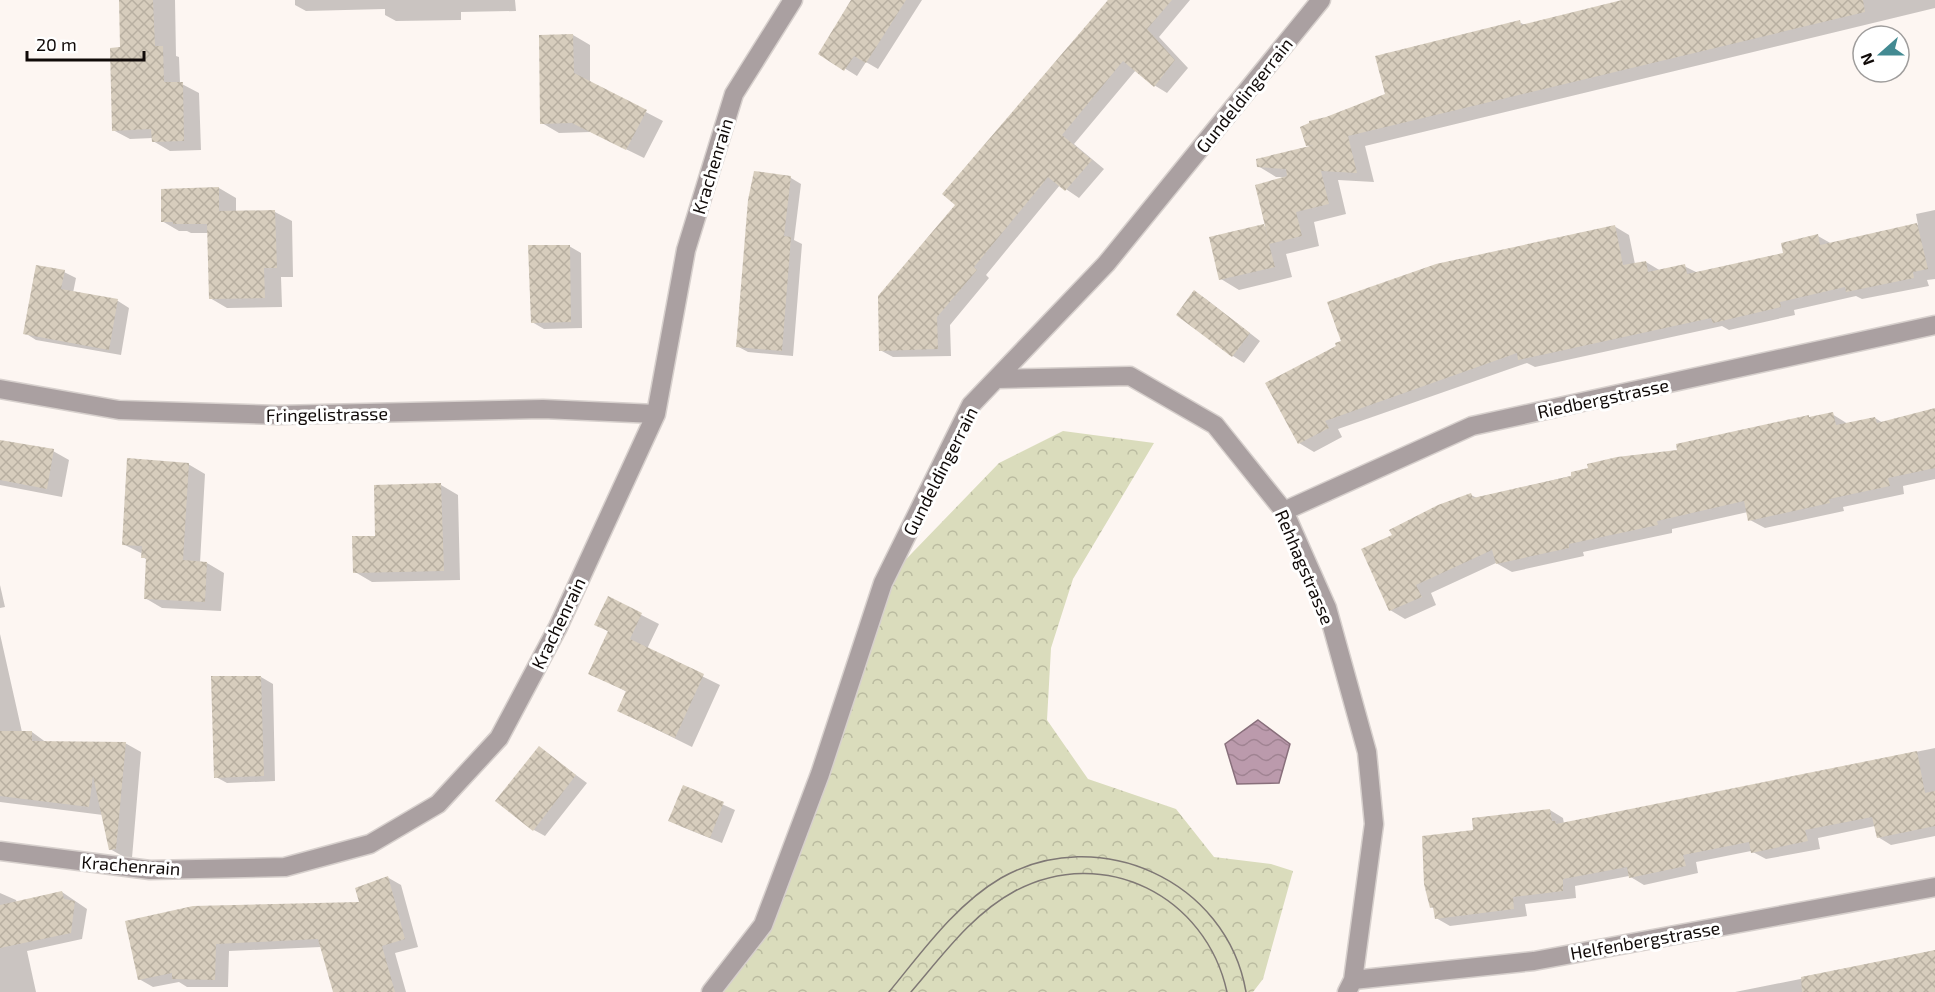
<svg xmlns="http://www.w3.org/2000/svg" width="1935" height="992" font-family="'Exo 2',sans-serif">
<defs>
<pattern id="forest-crowns" width="20" height="18" patternUnits="userSpaceOnUse" patternTransform="scale(1.5)"><rect width="20" height="18" fill="#dadcbc"/><path d="M2 6a3 3 0 1 1 6 0M12 15a3 3 0 1 1 6 0" fill="none" stroke="#babba0"/></pattern>
<pattern id="water-waves" width="16" height="10" patternUnits="userSpaceOnUse" patternTransform="scale(1.5)"><rect width="16" height="10" fill="#bb9aac"/><path d="M0 5q4-4 8 0t8 0" fill="none" stroke="#a08392"/></pattern>
<pattern id="building-cross-hatch" width="8" height="8" patternUnits="userSpaceOnUse" patternTransform="scale(1.5)"><rect width="8" height="8" fill="#d7cdbd"/><path d="M0 0l8 8M0 8l8-8" fill="none" stroke="#b8afa1"/></pattern>
</defs>
<rect width="100%" height="100%" fill="#fdf6f2"/>
<!-- forest -->
<path fill="url(#forest-crowns)" d="M1063 431 1154 443 1073 579 1051 648 1047 720 1088 779 1176 809 1214 857 1271 864 1293 871 1263 979 1253 992H711L763 925 883 583 999 463Z"/>
<!-- water -->
<path fill="url(#water-waves)" stroke="#886f7b" stroke-width="1.5" d="M1258 720 1290 744 1279 783 1237 784 1225 744Z"/>
<!-- shadow -->
<path fill="#0003" d="M120 0H175L176 56 179 57 180 83 199 93 201 150 170 151 153 141V138L130 139 113 130 121 49Z
M295 0H515L516 11 461 12V20L396 21 385 15V9L306 11 295 5Z
M853 0H922L878 69 866 62 857 76 820 53Z
M1107 0H1190L1159 37 1188 68 1167 93 1154 85 1136 70 1074 144 1104 169 1079 198 1060 185 986 275 989 278 950 325 951 356 893 357 880 350 957 205 1109 1Z
M1628 0H1935V8L1365 146 1374 182 1338 180 1346 214 1314 222 1319 246 1286 254 1292 277 1239 290 1221 279 1263 226 1266 227 1287 177H1276L1258 166 1311 147 1307 145 1326 118 1387 95 1519 22 1525 25Z
M573 35 590 45V83L663 121 644 158 591 132 559 133 542 123Z
M791 178 801 184 794 240 802 244 793 356 748 352 737 346Z
M219 188 236 198V212H275L292 221 293 277H281L282 307 227 308 210 298 209 233H191L187 231H179L162 221Z
M1935 210V279L1927 280 1929 286 1862 299 1856 296 1794 310 1795 315 1729 330 1722 326 1535 367 1527 363 1338 429 1342 437 1314 452 1299 443 1267 384 1614 226 1629 235 1635 264 1646 262 1661 271 1684 266 1698 273 1785 254 1818 236 1832 244 1918 225 1916 214Z
M569 246 581 253 582 328 544 329 532 322Z
M64 272 76 278 73 293 118 301 129 308 121 355 36 340 25 333Z
M1195 292 1206 299 1260 341 1244 363 1233 356Z
M1935 409V479L1903 486 1904 494 1843 507 1844 511 1765 528 1750 520 1748 512 1672 529V533L1583 552 1584 556 1512 572 1496 563 1431 593 1436 605 1405 619 1390 610 1471 495 1477 498 1832 414 1848 424 1875 418 1883 423Z
M0 441 53 451 69 460 62 497 0 485Z
M188 464 205 474 200 563H207L224 573 221 611 162 608 145 598 147 560 143 557V554L123 544Z
M441 485 458 495 460 580 372 582 355 572 377 537Z
M0 585 5 607 0 608Z
M608 598 659 624 647 649 720 685 692 747 619 711 627 692 590 673 609 632 596 624Z
M0 634 22 732H32L47 743H125L141 752 132 858H126L110 849 103 815 0 802Z
M261 677 273 684 275 781 227 783 216 777Z
M539 748 587 783 545 836 534 830Z
M1935 748V836L1891 845 1878 837 1875 826 1818 838 1820 849 1766 859 1751 851 1696 862 1698 873 1644 885 1629 876 1575 886 1576 898 1525 904 1527 916 1450 926 1436 918 1435 909 1431 907 1475 831 1550 810 1563 818 1564 824Z
M684 787 735 810 722 843 682 827 670 821Z
M387 877 401 885 418 947 395 953 406 992H334L321 947 229 951 228 987H187L179 982 153 987 139 979 126 922 361 903Z
M62 892 87 909 82 939 27 951 36 992H0V893L16 900 17 903Z
M1935 952V992H1735Z"/>
<!-- building -->
<path fill="url(#building-cross-hatch)" d="M119 0H153L155 46H163L164 82H183L184 141 152 142 151 129 112 131 110 48 120 47Z
M851 0H906L866 63 854 56 844 71 818 54Z
M1108 0H1172L1147 29 1175 60 1154 87 1123 61 1062 135 1092 160 1065 191 1048 177 974 267 977 270 937 317 938 349 879 351 878 296 955 205 942 194Z
M1622 0H1863L1865 12 1348 136 1357 173 1321 171 1329 204 1296 212 1302 236 1269 244 1275 267 1219 280 1209 237 1264 224 1269 242 1255 185 1287 176 1286 169 1257 167 1256 159 1314 145 1306 146 1300 127 1309 123V121L1326 117 1385 94 1375 56 1520 20 1521 25Z
M573 34 574 73 647 110 626 150 572 123 540 124 539 35Z
M754 171 791 176 784 236 791 237 782 351 736 347 748 200Z
M219 187V211L275 210 277 268H264L265 298 209 299 207 224H173V222H161V189Z
M1917 223 1928 269 1913 272 1914 278 1846 292 1845 287 1780 302 1781 307 1713 323 1711 318 1518 360 1517 353 1325 421 1329 428 1298 444 1265 383 1336 346 1335 343 1341 341 1327 302 1436 264 1615 225 1623 265 1646 261 1648 272 1685 264 1687 274 1783 253 1781 243 1818 234 1820 245Z
M528 245H570L571 322 531 323Z
M36 265 65 270 61 289 118 299 109 350 23 334Z
M1194 290 1250 333 1232 357 1176 315Z
M1935 408V468L1888 478 1890 486 1829 499 1830 503 1748 521 1744 501 1657 521 1658 525 1569 544V548L1496 564 1492 550 1416 585 1422 597 1389 611 1361 549 1392 535 1389 530 1438 505 1471 493 1473 498 1571 476V472L1588 468 1587 464 1617 457 1677 450 1676 444 1809 415V417L1833 412 1836 425 1875 417 1877 423Z
M0 440 54 449 47 489 0 480Z
M127 458 189 463 183 560 207 562 205 602 144 599 146 558H141L142 546 122 545Z
M441 483 444 571 353 573 352 536H375L374 485Z
M608 596 642 613 630 639 704 674 675 738 617 711 626 691 588 674 608 631 594 625Z
M211 676H261L264 776 214 778Z
M0 731H32V741L126 742 116 849 109 850 93 776 89 807 0 796Z
M539 746 576 775 533 831 495 801Z
M1917 751 1925 793 1935 791V826L1877 838 1872 817 1805 830 1808 841 1751 853 1749 842 1683 855 1686 866 1629 878 1627 867 1563 879V891L1513 897 1514 909 1435 919 1433 907 1430 908 1424 884 1422 836 1473 830 1472 818 1550 809 1552 821H1555L1556 824Z
M683 785 724 802 710 838 668 821Z
M388 876 405 939 382 946 395 992H333L318 939 216 944 215 980 172 979V973L138 980 125 921 193 906 359 902 355 888Z
M62 891 64 899 75 901 71 933 0 948V905Z
M1935 950V992H1802L1801 977Z"/>
<g fill="none" stroke-linecap="round" stroke-linejoin="round">
<defs>
<path id="street" d="M997 379 1130 376 1215 425 1284 511 1327 608 1367 752 1374 824 1353 980 1347 992
M0 389 119 410 278 415 543 409 656 414
M1284 511 1472 426 1935 325
M0 851 150 870 285 867 370 844 438 804 499 738 558 627 656 414 686 250 734 94 793 0
M1353 980 1534 961 1935 887
M711 992 763 925 820 774 883 583 971 405 1106 264 1321 0"/>
</defs>
<!-- street casing -->
<use href="#street" stroke="#d7d0cd" stroke-width="21"/>
<!-- street -->
<use href="#street" stroke="#aaa0a1" stroke-width="18"/>
<!-- tram -->
<path stroke="#7f7875" stroke-width="1.5" d="M889 992C922 952 955 905 1001 878 1098 823 1227 880 1246 992
M911 992C942 956 972 914 1015 891 1104 844 1206 896 1227 992"/>
</g>
<g text-anchor="middle" dominant-baseline="central" stroke-width="6" stroke-linejoin="round" paint-order="stroke">
<!-- street labels -->
<g font-size="18" fill="#100a08" stroke="#fff">
<text transform="translate(1244 95) rotate(-51)">Gundeldingerrain</text>
<text transform="translate(712 166) rotate(-73)">Krachenrain</text>
<text transform="translate(1603 398) rotate(-12)">Riedbergstrasse</text>
<text transform="translate(327 414) rotate(-1)">Fringelistrasse</text>
<text transform="translate(940 471) rotate(-63)">Gundeldingerrain</text>
<text transform="translate(1305 567) rotate(67)">Rehhagstrasse</text>
<text transform="translate(558 623) rotate(-64)">Krachenrain</text>
<text transform="translate(131 865) rotate(4)">Krachenrain</text>
<text transform="translate(1645 940) rotate(-10)">Helfenbergstrasse</text>
</g>
</g>
<!-- north arrow -->
<g transform="translate(1881 54) rotate(249)"><circle r="28" fill="#ffffff" stroke="#9f9d9c" stroke-width="1.5"/>
<path d="M0-4.5L10 22L0 15L-10 22Z" fill="#438a92"/>
<text y="-9" font-size="16" font-weight="bold" text-anchor="middle" fill="#100a08">N</text>
</g>
<!-- scale -->
<path d="M27 51v9h117v-9" fill="none" stroke="#100a08" stroke-width="3"/>
<text x="36" y="51" font-size="18" fill="#100a08" stroke="#ffffff" stroke-width="4.5" paint-order="stroke">20 m</text>
</svg>
